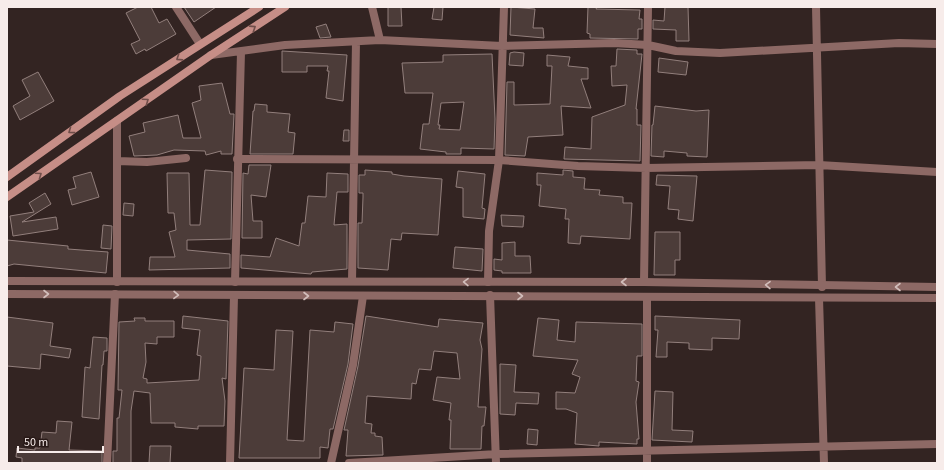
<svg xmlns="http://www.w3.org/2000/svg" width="944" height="470" font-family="'Source Sans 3',sans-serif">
<rect width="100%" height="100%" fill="#332422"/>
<!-- building -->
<path fill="#4c3c39" stroke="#927f7c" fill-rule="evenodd" d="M138 7H151L159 23 167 19 176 34 146 51 145 49 136 54 131 44 140 40 126 13Z
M184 7H216L194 22Z
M388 7H401L402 26H388Z
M434 7H443L442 20 432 19Z
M511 7 535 9 533 28H543L544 38 510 35Z
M588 7H597L596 9 640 10 639 19H642V29H638V39L590 38V34L587 33Z
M665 7H688L689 41H676V30L653 29V20L664 21Z
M326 24 331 37 320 38 316 27Z
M617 49 637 50V54H642L636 109H637V125H641L640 161 564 159 565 147 591 149 592 117 625 105 627 85 612 86 611 66H616Z
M282 51 347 55 343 101 326 98 329 71H327L328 66H307V72H282Z
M514 52 524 53 523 66 509 65 510 53Z
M492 54 495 119 494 149 461 148V154H446V152L420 149 423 124H429L433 93H405L402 63 443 62V55ZM464 102 460 130 439 129 440 125H438L441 103Z
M547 55 570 57 568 66 588 68V79H581L591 108 561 106 563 135 528 137 525 156 505 155 507 82H514V105L550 104 552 66H547Z
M659 58 688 62 686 75 658 72Z
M38 72 54 101 20 120 13 106 30 96 22 80Z
M222 83 230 114H234L232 154H221V151L206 155 205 151 174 150 157 155 134 156 129 136 145 132 143 123 178 115 183 138H201L192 103 201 100 199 86Z
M255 104 267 105V112L290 114 288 132 295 133 293 154H250L253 111H254Z
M655 106 696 111 709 110 707 157 687 156V153L664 151V157L651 156 652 125H653Z
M344 130H349V141H343Z
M249 165H271L266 197 251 195 253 221H262V238H242L243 173 248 174Z
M205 170 232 172 231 239 187 240V250L230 254V268L149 270 150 257H175L169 232 176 230 174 213H168L167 173H189L190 225H200Z
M365 170 392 172V174L404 176 442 179 438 235 402 233 401 240 391 239 388 270 358 268V223H362L363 197V193H359V175H365Z
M563 170 573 171V177L585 178 584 189 600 190 599 195 623 197V203H632L630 239 581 236 580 244 568 243 569 219H565L566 209 539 206 541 185H537V173L563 175Z
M458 171 485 174 482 208 485 209 484 219 463 217V188L456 187Z
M91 172 99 197 72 205 68 190 76 188 73 177Z
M327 173 348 174V192H337L334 225 347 224V269L312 272 311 274 241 268V255L270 257 276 238 299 246 302 223H305L308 196 326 197Z
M657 175 697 176 693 221 678 219 679 210 668 209 670 186 656 185Z
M45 193 51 204 22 222 56 217 58 229 13 236 10 216 34 212 29 203Z
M124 203 134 204 133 216 123 215Z
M501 215 524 216 523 227 502 226Z
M103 225 112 226 111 249 101 248Z
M655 232H680V260H675V275H654Z
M7 240 68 246V249L108 252 106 273 14 264 7 266Z
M515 242V256H530L531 273H502V271L494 270V259L502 260V243Z
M455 247 483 249 482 271 453 268Z
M183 316 228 321 226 379 222 378 225 401 224 426H198V429L175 427V423H151L150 393 134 391 131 411V463H113V451H117V418H119L122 390H118L119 322 135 321 134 318H145V321H174V337H157V344L145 343 146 362 143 378 147 379V383L199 380 201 356 197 355 200 330 182 328Z
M366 316 438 327 439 319 483 323 480 340 482 349 478 407H486L484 426H482L481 449H450L451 420H449L451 403 433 400 437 377 460 379 457 353 434 351 431 370 419 369 416 384 412 383 411 399 367 396 365 423 372 424 371 433H375V436L382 437 383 455 346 456 348 430H344L358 366Z
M655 316 740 320 739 339 712 338V350L689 349V343L667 342V357H656L658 330H655Z
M7 317 53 323 50 346 71 349 69 358 41 354 40 369 7 366Z
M538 318 559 320 557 340 575 342 576 322 642 324V356H637L636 381 639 382 636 402 639 439H637V444L599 442V446L575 444 577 413 566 409H556V392L575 393 580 377 572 374 578 360 533 356Z
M335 322 353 324 348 364 333 429H330L328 448 320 447V458H239L244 368 274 370 276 330 293 331 287 440 304 441 310 330 334 332Z
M93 337 107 338V351H104L103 365H102L99 419 82 417 85 367 90 368Z
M500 364 516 365 514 392 539 393 538 404 516 403 515 415 500 414Z
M655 391 673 392 672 430 693 431 692 442 652 440Z
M57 421 72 422 69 450 102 451V463H22V458L16 457 17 448 35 450V448H40L42 432 56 433Z
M528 429 538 430 537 445 527 444Z
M150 446H171L170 463H149Z"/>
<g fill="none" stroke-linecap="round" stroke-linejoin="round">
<!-- minor -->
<path stroke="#8d6965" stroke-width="8" d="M176 7 200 44
M372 7 380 40
M816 7 822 287
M211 55 285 45 380 40 502 46 614 43 648 45 676 51 720 53 899 43 937 44
M237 159 499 160 578 166 646 168 819 165 937 172
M117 161 147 162 186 158
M352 281 356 42
M117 282V121
M235 282 241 52
M488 282 489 231 499 160 504 7
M644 282 648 7
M490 295 496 463
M647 297V463
M819 298 824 463
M107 463 115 294
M230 463 234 296
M331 463 353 365 363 296
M349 463 497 454 937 444"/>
<!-- tertiary -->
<path stroke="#8d6965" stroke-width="8" d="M7 281 644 282 937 287
M7 294 937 298"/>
<!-- secondary -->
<path stroke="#c68e87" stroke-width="8" d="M7 177 120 96 259 7
M7 197 211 55 285 7"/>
</g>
<!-- one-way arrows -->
<defs><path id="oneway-chevron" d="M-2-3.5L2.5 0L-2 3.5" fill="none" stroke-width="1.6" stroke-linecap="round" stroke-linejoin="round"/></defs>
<g stroke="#704e4a">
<use href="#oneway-chevron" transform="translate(253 28) rotate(-33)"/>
<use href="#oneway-chevron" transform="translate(179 58) rotate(147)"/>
<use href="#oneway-chevron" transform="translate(146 101) rotate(-35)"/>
<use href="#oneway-chevron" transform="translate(71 131) rotate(144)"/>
<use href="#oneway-chevron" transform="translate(39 175) rotate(-35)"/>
</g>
<g stroke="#d2bebb">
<use href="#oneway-chevron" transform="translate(466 282) rotate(-179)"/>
<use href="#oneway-chevron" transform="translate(624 282) rotate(180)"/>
<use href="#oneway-chevron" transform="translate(768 285) rotate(-179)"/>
<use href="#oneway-chevron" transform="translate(898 287) rotate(-180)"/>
<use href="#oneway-chevron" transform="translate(46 294)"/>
<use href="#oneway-chevron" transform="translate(176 295) rotate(1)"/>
<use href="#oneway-chevron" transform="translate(306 296)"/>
<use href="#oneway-chevron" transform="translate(520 296)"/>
</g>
<!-- border -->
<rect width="944" height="470" fill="none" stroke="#f7ecea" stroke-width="16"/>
<!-- scale -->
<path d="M18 446v6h85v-6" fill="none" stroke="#f7ecea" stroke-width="2"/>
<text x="24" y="446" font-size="12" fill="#f7ecea" stroke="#291a18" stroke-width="3" paint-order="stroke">50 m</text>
</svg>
